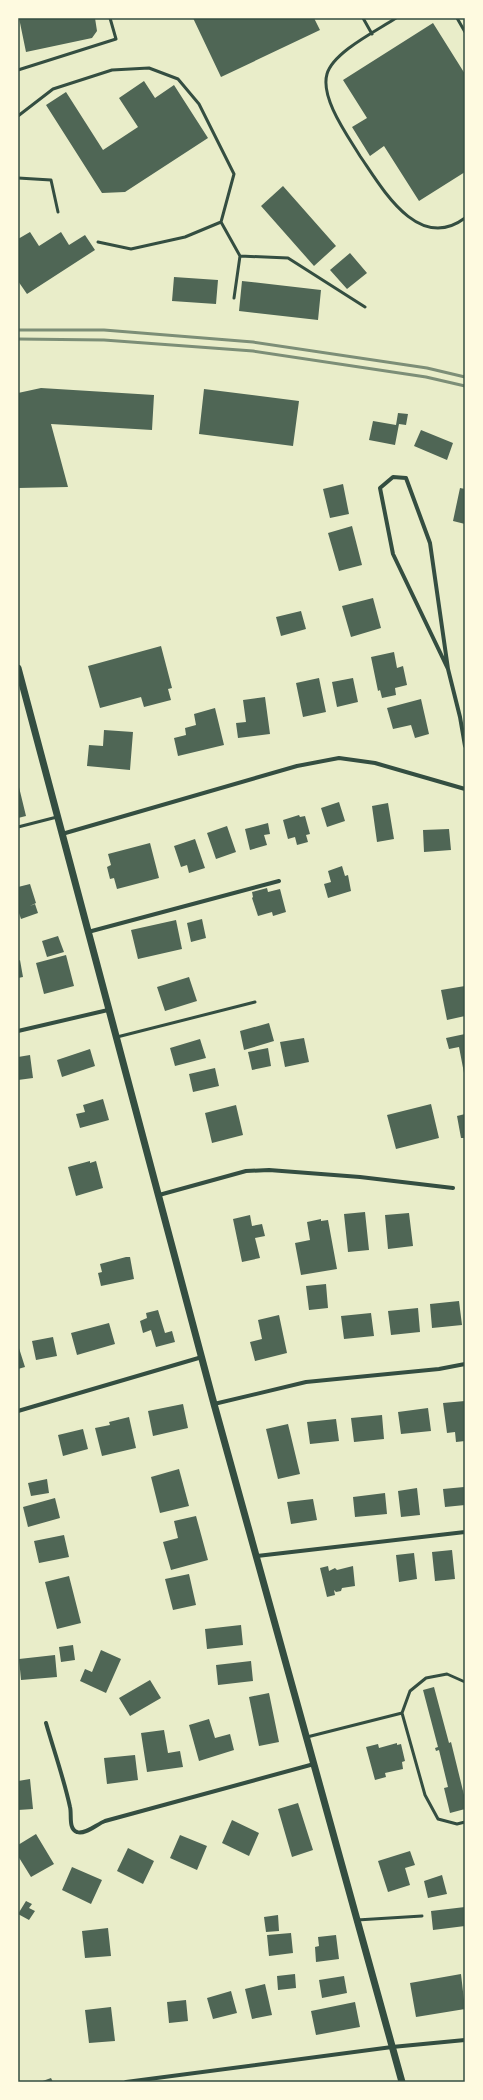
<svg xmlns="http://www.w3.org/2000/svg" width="483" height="2100" font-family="Poppins,sans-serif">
<rect width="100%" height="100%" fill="#e9edc9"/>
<!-- building -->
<path fill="#4f6655" d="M19 18H95L97 31 92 38 26 52Z
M193 18H314L320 30 221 77Z
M433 23 465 74V172L419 201 384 146 370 156 352 127 367 118 343 80Z
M144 81 155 98 174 85 208 138 125 192 102 193 46 105 66 92 103 150 138 127 119 98Z
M283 186 336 246 314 266 261 206Z
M30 232 39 246 61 232 69 245 85 235 95 250 27 294 18 281V239Z
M350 253 367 273 347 289 330 270Z
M174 277 218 280 216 304 172 301Z
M242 281 321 290 318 320 239 311Z
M41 388 154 395 152 430 51 424 68 487 18 488V393Z
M204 389 299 401 293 446 199 434Z
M398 413 408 414 406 425 399 424 395 445 369 440 373 421 396 425Z
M421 430 453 443 447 460 414 446Z
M343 484 349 514 330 518 323 489Z
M460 488 465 489V524L453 521Z
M352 526 362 565 339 571 328 533Z
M373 598 381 628 351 637 342 606Z
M301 611 306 629 281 636 276 617Z
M161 646 172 688 168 689 171 700 144 707 141 697 100 708 88 666Z
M394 652 397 668 403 666 407 685 395 688 396 695 382 698 380 690 378 691 371 657Z
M319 678 326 712 303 717 296 683Z
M353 678 358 702 337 707 332 682Z
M265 697 270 734 238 738 236 723 246 722 243 700Z
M421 699 429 734 415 738 411 725 393 729 387 708Z
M215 708 224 745 178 756 174 738 186 735 185 728 196 725 194 714Z
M104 730 133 732 130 770 87 766 89 745 103 746Z
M18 783 26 816 18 818Z
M339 802 345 821 327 827 321 808Z
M388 803 394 839 377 842 372 806Z
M299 815 300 817 305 816 310 834 306 835 308 842 297 845 295 837 288 839 283 820Z
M268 823 270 834 264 835 267 845 250 850 245 829Z
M227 826 236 852 216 859 207 833Z
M449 829 451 850 424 852 423 830Z
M195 839 205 868 189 873 187 865 181 867 174 846Z
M150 843 159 878 117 889 114 878 110 879 107 867 111 865 108 854Z
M342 866 345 876 348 875 351 891 328 898 324 884 331 882 328 871Z
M30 884 36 903 30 906 35 904 38 913 21 919 18 910V887Z
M267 888 268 892 280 889 286 912 273 916 272 912 258 916 252 898 253 897 252 892Z
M202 919 206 938 191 942 187 923Z
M176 920 182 949 138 959 131 930Z
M58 936 64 952 47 957 42 941Z
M66 955 74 986 44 994 36 963Z
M20 960 23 977 18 978V961Z
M189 977 197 1001 165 1011 157 987Z
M465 986V1016L447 1020 441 990Z
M269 1023 274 1041 244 1050 240 1031Z
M465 1034V1073H464L459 1047 449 1049 446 1038Z
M304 1038 309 1062 285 1067 280 1042Z
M200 1039 206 1058 175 1066 170 1048Z
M268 1048 271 1066 252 1070 248 1052Z
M90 1049 95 1066 62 1077 57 1060Z
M30 1055 33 1078 18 1080V1057Z
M215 1068 219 1086 193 1092 189 1074Z
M103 1099 109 1120 80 1128 76 1114 85 1112 83 1105Z
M431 1104 439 1138 396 1149 387 1115Z
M236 1105 243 1135 212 1143 205 1113Z
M465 1114V1138H461L457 1116Z
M90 1161V1163L96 1161 103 1188 76 1196 68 1167Z
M365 1212 369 1250 348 1252 344 1214Z
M409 1213 413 1246 388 1249 385 1215Z
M250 1215 252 1226 262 1224 265 1236 255 1238 260 1258 242 1262 233 1219Z
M321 1219V1221L328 1220 337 1269 301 1275 295 1243 310 1240 307 1222Z
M126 1257H130L134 1279 101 1286 98 1273 102 1272 100 1264Z
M326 1284 328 1308 309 1310 306 1286Z
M459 1301 462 1325 432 1328 430 1304Z
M418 1308 420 1332 391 1335 388 1311Z
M158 1310 165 1333 172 1331 175 1342 156 1347 151 1330 143 1333 140 1321 147 1318 146 1313Z
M371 1313 374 1336 344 1339 341 1316Z
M279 1315 287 1353 255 1361 250 1342 262 1339 258 1320Z
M109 1323 115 1344 77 1355 71 1333Z
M53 1337 57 1356 36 1360 32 1341Z
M18 1345 25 1367 18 1369Z
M465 1401V1441L456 1442 455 1432 447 1433 443 1403Z
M183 1404 188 1428 153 1436 148 1411Z
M428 1408 431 1431 401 1434 398 1412Z
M382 1415 384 1439 354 1442 351 1418Z
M129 1417 136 1448 102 1456 95 1428 110 1425 109 1422Z
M336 1419 339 1441 310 1444 307 1422Z
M288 1424 300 1474 278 1479 266 1429Z
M83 1429 88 1449 63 1456 58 1435Z
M179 1469 189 1506 160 1513 151 1477Z
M47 1479 49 1493 31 1496 28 1483Z
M464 1487 465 1505 445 1507 443 1489Z
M417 1488 420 1515 401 1517 398 1491Z
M385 1493 387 1514 355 1517 353 1497Z
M55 1498 60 1518 28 1527 23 1507Z
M313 1499 317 1520 291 1524 287 1502Z
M196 1516 208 1560 171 1570 163 1542 178 1538 174 1521Z
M64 1535 69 1557 39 1563 34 1541Z
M452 1550 455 1579 435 1581 432 1552Z
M414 1553 417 1579 399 1582 396 1555Z
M328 1566 329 1571 335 1568 337 1570 353 1566 355 1586 342 1588 341 1591 336 1592 334 1590 335 1595 327 1597 320 1568Z
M189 1574 196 1605 173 1610 165 1579Z
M69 1576 81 1623 57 1629 45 1582Z
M241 1625 243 1645 207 1649 205 1629Z
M73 1645 75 1660 61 1662 59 1647Z
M101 1650 121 1659 106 1693 80 1681 85 1669 92 1672Z
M55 1655 57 1677 21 1680 19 1659Z
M251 1661 253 1681 218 1685 216 1665Z
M150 1680 161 1698 130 1716 119 1698Z
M434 1687 449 1743 451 1742 465 1799V1809L450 1813 444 1788 448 1787 439 1750 436 1751 435 1748 438 1747 423 1690Z
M269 1693 279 1742 259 1746 249 1697Z
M209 1719 215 1738 230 1734 234 1750 199 1761 189 1725Z
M164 1730 168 1753 180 1751 183 1767 147 1772 141 1733Z
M397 1743V1745L401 1744 405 1761 402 1762 403 1769 385 1773 386 1777 375 1780 366 1747 378 1744 379 1748Z
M135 1755 138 1780 107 1784 104 1758Z
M30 1779 33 1809 18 1810V1781Z
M298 1803 313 1850 292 1857 278 1809Z
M232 1820 259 1833 249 1856 222 1843Z
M36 1834 54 1864 31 1877 18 1856V1845Z
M180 1835 207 1846 197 1870 170 1858Z
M128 1848 154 1861 143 1884 117 1871Z
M410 1851 415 1865 405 1868 410 1885 388 1892 378 1861Z
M72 1867 102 1880 91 1904 62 1890Z
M442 1875 447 1894 428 1898 424 1881Z
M26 1901 32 1904 29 1908 35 1911 29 1920 18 1914Z
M465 1907V1926L433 1930 431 1911Z
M278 1915 279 1931 266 1932 264 1917Z
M108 1928 111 1956 85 1958 82 1931Z
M291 1933 293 1953 269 1956 267 1935Z
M336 1935 339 1959 316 1962 315 1947 319 1946 318 1937Z
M295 1974 296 1988 278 1990 277 1976Z
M461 1974 465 2009 416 2017 410 1983Z
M344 1976 347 1993 322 1998 319 1980Z
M265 1984 272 2015 252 2019 245 1989Z
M231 1991 237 2013 213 2019 207 1998Z
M186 2000 188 2021 169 2023 167 2002Z
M355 2002 360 2027 316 2035 311 2011Z
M111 2007 115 2041 89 2043 85 2010Z
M51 2078 53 2082H40Z"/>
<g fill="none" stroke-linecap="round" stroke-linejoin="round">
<!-- service -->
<path stroke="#344e41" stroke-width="3" d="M363 18 372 34
M396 18C378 30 333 52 327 74 320 98 348 136 360 156 382 188 418 253 465 218
M457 18 465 32
M18 70 116 39 110 18
M18 116 53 89 112 70 149 68 178 79 199 104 234 174 221 222 185 237 131 249 98 242
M18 178 51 180 58 212
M221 222 240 256 288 258 365 307
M234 298 240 256
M18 827 57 817
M117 1037 255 1002
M465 1682 447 1674 426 1678 410 1691 402 1713 425 1795 438 1819 457 1824 465 1822
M307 1737 402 1713
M357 1920 422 1916"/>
<!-- minor -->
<path stroke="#344e41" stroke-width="4" d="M393 477 406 478 430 543 448 669 393 554 380 488Z
M448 669 460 717 465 746
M62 834 297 766 339 758 375 763 465 789
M88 932 279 881
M18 1031 108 1010
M159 1195 246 1171 269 1170 360 1177 453 1188
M214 1404 306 1382 439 1369 465 1364
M18 1411 202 1357
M257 1556 465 1532
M46 1723C54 1751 64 1779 70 1807 72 1814 68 1829 77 1832 85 1835 97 1824 105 1821L314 1764
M126 2082 392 2047 465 2040"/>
<!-- tertiary -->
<path stroke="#344e41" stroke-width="7" d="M18 668 214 1404 402 2082"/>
<!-- rail -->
<path stroke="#7c8e77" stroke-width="3" d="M18 330H104L253 342 427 368 465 377
M18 339 104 340 253 351 426 377 465 386"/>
</g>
<!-- border -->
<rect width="483" height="2100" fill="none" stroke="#fefae0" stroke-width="38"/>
<rect x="19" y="19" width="445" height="2062" fill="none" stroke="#344e41" stroke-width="1.5"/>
</svg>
